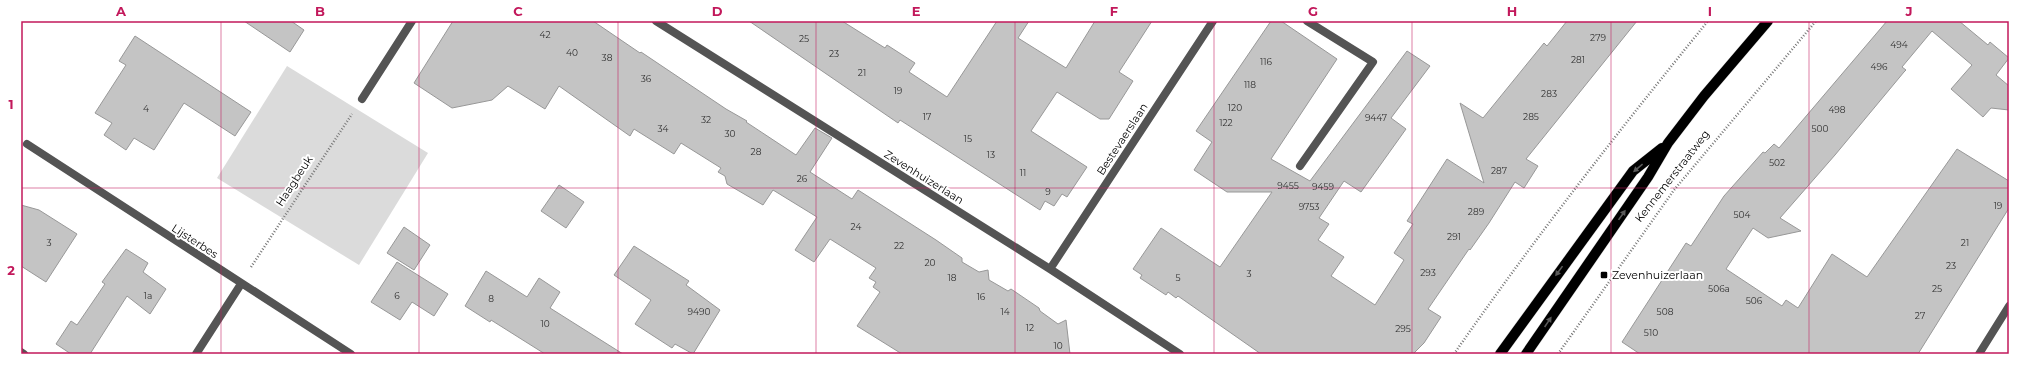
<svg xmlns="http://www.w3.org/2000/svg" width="2030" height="375" font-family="Montserrat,sans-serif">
<rect width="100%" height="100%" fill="#fff"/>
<!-- green -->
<path fill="#dbdbdb" d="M287 66 428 153 359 265 217 178Z"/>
<!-- building -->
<path fill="#c4c4c4" stroke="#989898" d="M244 21H291L304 30 290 52Z
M453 21H593L640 53 641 52 726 109 747 121 746 122 796 155 815 128 832 138 810 172 852 199 858 190 936 240 962 258V262L979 272 988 270 989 280 1008 291 1011 289 1039 308 1040 311 1058 324 1066 320 1070 354H902L857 326 880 292 873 287 876 282 869 278 876 268 830 239 814 262 795 250 817 217 773 190 763 205 727 184 725 176 718 172 721 168 681 143 674 154 634 129 630 136 559 86 545 109 508 86 492 100 452 108 414 83Z
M749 21H842L885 48 887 45 915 63 909 72 947 97 997 21H1029L1018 38 1066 68 1095 21H1152L1119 72 1133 81 1109 119H1100L1057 92 1031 131 1087 167 1067 197 1062 194 1054 206 1045 201 1040 210 900 120 898 123Z
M1271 21H1281L1337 59 1271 159 1310 181 1407 51 1430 66 1391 118 1406 129 1361 192 1344 181 1319 218 1329 224 1318 240 1344 257 1331 276 1375 305 1404 260 1394 253 1413 224 1407 221 1447 159 1484 183 1460 103 1483 118 1544 43 1547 46 1567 21H1637L1526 159 1538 166 1524 188 1515 182 1489 223 1470 250 1469 249 1428 309 1441 317 1424 343 1413 354H1261L1178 296 1176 298 1168 292 1166 295 1140 278 1142 275 1133 269 1161 228 1220 267 1272 192H1227L1194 170 1212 142 1196 131Z
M1887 21H1959L1988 45 1990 42 2009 58 1996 75 2009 86V110L1991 108 1983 117 1951 89 1972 65 1932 31 1902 67 1906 70 1904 72 1835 155 1780 218 1801 231 1768 238 1753 228 1726 269 1782 306 1786 300 1798 308 1832 254 1867 277 1957 149 2009 181V208L1918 354H1640L1622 342 1686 243 1691 246 1724 196 1763 152 1765 153 1774 144 1779 148Z
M135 36 251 112 235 136 184 103 154 150 134 138 126 150 104 135 112 123 95 113 126 65 119 61Z
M559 185 584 202 566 228 541 211Z
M21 205 39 210 77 234 46 282 21 266Z
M404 227 430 245 414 270 387 253Z
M634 246 689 281 686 285 720 310 693 354 675 344 672 348 635 324 651 300 614 275Z
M126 249 148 263 143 272 166 289 150 314 127 296 90 354H71L56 344 71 321 77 325 105 284 102 282Z
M397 262 448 294 434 316 412 302 400 320 371 302Z
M486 271 527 297 539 278 560 292 550 308 623 354H545L491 320 490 322 465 306Z"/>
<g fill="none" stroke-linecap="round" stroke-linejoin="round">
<defs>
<path id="primary" d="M1500 354 1633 171 1662 148
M1526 354 1648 177 1668 143 1704 96 1768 21"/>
</defs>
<!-- primary casing -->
<use href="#primary" stroke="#dbdbdb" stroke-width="11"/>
<!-- path -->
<path stroke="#767676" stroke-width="2.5" stroke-dasharray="1 2" stroke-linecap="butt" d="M251 267 352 114
M1454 354C1534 239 1620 129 1708 21
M1558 354 1674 190 1816 21"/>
<!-- service -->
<path stroke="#545454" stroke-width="8" d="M362 99 412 21
M1300 166 1373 62 1307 21"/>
<!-- minor -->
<path stroke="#545454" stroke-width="8" d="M656 21 1050 269 1180 354
M27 144 351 354
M1050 269 1213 21
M21 352 24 354
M196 354 241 284
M1979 354 2009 306"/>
<!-- primary -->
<use href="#primary" stroke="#000" stroke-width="10"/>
</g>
<!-- one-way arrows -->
<defs><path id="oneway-solid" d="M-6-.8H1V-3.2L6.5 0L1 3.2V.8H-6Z"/></defs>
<g fill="#595959">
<use href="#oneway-solid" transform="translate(1638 168) rotate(140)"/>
<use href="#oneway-solid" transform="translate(1622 215) rotate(-55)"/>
<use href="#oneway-solid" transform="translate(1559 271) rotate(126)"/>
<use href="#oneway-solid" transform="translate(1548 322) rotate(-56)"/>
</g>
<!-- grid -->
<path fill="none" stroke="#c2185b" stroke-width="1" stroke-opacity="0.55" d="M221 21V354M419 21V354M618 21V354M816 21V354M1015 21V354M1214 21V354M1412 21V354M1611 21V354M1809 21V354M21 188H2009"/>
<!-- markers -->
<rect fill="#000" stroke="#fff" stroke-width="1.5" x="1600" y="271" width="8" height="8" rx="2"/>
<g text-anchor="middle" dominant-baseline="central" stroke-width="4" stroke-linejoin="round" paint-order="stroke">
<!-- number labels -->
<g font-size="9" fill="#313131">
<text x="545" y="34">42</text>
<text x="1598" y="37">279</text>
<text x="804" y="38">25</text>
<text x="1899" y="44">494</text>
<text x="572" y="52">40</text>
<text x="834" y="53">23</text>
<text x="607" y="57">38</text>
<text x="1578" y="59">281</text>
<text x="1266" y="61">116</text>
<text x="1879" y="66">496</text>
<text x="862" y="72">21</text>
<text x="646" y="78">36</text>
<text x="1250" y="84">118</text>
<text x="898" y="90">19</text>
<text x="1549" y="93">283</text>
<text x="1235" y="107">120</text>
<text x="146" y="108">4</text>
<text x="1837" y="109">498</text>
<text x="927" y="116">17</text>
<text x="1531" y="116">285</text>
<text x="1376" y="117">9447</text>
<text x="706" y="119">32</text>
<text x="1226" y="122">122</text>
<text x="663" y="128">34</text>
<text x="1820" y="128">500</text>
<text x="730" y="133">30</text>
<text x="968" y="138">15</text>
<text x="756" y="151">28</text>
<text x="991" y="154">13</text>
<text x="1777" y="162">502</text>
<text x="1499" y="170">287</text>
<text x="1023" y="172">11</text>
<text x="802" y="178">26</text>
<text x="1288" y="185">9455</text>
<text x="1323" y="186">9459</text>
<text x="1048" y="191">9</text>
<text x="1998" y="205">19</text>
<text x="1309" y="206">9753</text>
<text x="1476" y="211">289</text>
<text x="1742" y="214">504</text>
<text x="856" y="226">24</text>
<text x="1454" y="236">291</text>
<text x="49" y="242">3</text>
<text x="1965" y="242">21</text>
<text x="899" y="245">22</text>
<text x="930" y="262">20</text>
<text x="1951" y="265">23</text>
<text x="1428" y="272">293</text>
<text x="1249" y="273">3</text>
<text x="952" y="277">18</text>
<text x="1178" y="277">5</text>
<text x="1719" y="288">506a</text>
<text x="1937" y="288">25</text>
<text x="148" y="295">1a</text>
<text x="397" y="295">6</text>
<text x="981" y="296">16</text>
<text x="491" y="298">8</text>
<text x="1754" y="300">506</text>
<text x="699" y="311">9490</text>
<text x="1005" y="311">14</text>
<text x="1665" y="311">508</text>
<text x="1920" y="315">27</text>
<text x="545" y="323">10</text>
<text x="1030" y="327">12</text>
<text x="1403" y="328">295</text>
<text x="1651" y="332">510</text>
<text x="1058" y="345">10</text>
</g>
<!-- street labels -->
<g font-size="11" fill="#000" stroke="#fff">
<text transform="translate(1122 139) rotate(-57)">Bestevaerslaan</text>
<text transform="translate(1672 176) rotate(-52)">Kennemerstraatweg</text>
<text transform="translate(924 177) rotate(32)">Zevenhuizerlaan</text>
<text transform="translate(294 181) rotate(-57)">Haagbeuk</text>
<text transform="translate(195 241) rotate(33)">Lijsterbes</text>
</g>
<!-- poi labels -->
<g font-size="11" fill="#000" stroke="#fff" text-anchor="start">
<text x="1612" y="275">Zevenhuizerlaan</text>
</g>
</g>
<!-- border -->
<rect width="2030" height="375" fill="none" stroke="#ffffff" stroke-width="44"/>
<rect x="22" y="22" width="1986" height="331" fill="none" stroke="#c2185b" stroke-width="1.5"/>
<g font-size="13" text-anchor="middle" font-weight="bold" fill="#c2185b">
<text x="121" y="16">A</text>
<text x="320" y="16">B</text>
<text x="518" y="16">C</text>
<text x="717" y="16">D</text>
<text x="916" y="16">E</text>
<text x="1114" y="16">F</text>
<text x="1313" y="16">G</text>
<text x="1512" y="16">H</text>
<text x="1710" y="16">I</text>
<text x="1909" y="16">J</text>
<text x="11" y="109">1</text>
<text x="11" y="275">2</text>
</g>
</svg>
